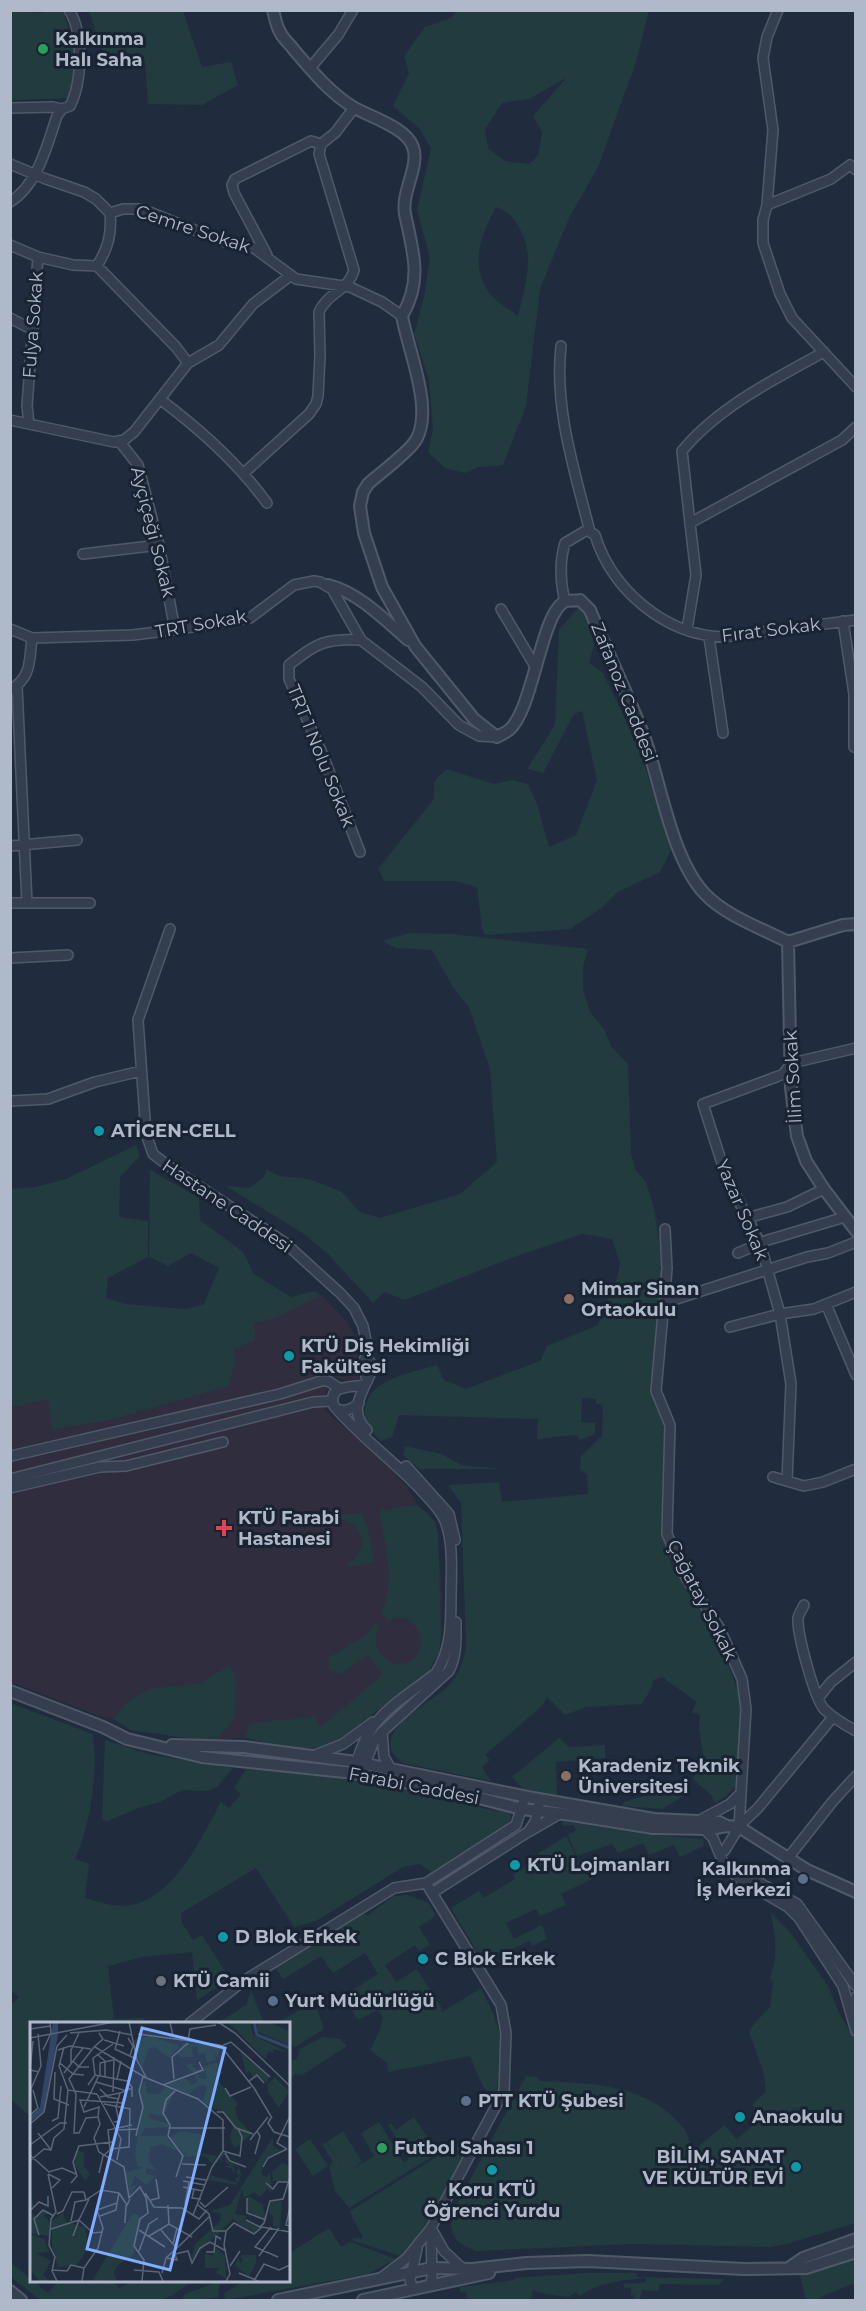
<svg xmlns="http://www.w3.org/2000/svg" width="866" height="2311" font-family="Montserrat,sans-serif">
<rect width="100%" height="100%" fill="#202c3e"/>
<!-- medical -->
<path fill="#302d3e" d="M321 1295 347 1322 356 1338 359 1379 355 1382 333 1377 325 1394 324 1410 383 1461 407 1487 417 1505 436 1522 442 1596 441 1637 439 1653 429 1671 336 1742 310 1750 289 1748 245 1738 200 1740 131 1730 113 1719 99 1716 11 1682 10 1570 12 1569 10 1558V1394L275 1315Z"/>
<!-- green -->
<path fill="#223b3f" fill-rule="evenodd" d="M10 11 42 13 43 11H63C76 49 78 59 70 98L11 100Z
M89 11H183L202 67 231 62 238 85 202 105 148 104 145 62 110 64 100 46Z
M456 11H649L636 62 598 167 569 218 540 289 526 406 503 465 479 467 465 473 445 468 428 452 433 429 429 380 414 334 424 297 430 257 417 211 431 148 419 128 393 106 409 73 404 56 425 27 451 18ZM566 78 533 116 542 132 538 156 529 164 505 161 488 148 485 129 502 103 529 99ZM496 207C517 213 530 243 528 265 527 281 522 300 518 316 509 309 498 303 491 295 468 268 481 234 496 207Z
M578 608 591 620 594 645 589 663 603 673 639 748 671 850 660 872 618 892 600 909 570 929 485 935 482 928 477 887 455 881H385L378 869 434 799V782L446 769 494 784 512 780 528 784 537 804 549 847 576 835 597 780 582 711 574 714 543 773 527 769 555 725 559 630Z
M410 933 452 934 588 949 583 967V990L590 1012 604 1029 611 1046 628 1064 631 1154 636 1171 646 1182 654 1208 663 1269 651 1390 667 1425 662 1533 672 1566 698 1608 714 1627 740 1696 743 1719 737 1785 725 1797 715 1803 711 1795 693 1779 704 1760 699 1728 700 1715 692 1712 697 1702 662 1677 653 1680 652 1687 642 1704 586 1707 565 1715 547 1697 542 1706 485 1755 490 1760 482 1767 491 1781 403 1763C364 1735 427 1705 445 1689 459 1677 464 1661 466 1643L461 1503 448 1485 499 1482 502 1502 588 1494 587 1474 580 1470 581 1456 602 1436 603 1405 596 1403V1399L582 1398 581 1422 595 1423V1434L580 1440 576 1435 537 1439 538 1419 399 1415 392 1437 381 1441C372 1432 363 1422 365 1409 369 1378 412 1373 437 1365L444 1380 466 1389 540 1361 547 1346 598 1325 618 1275 620 1263 612 1239 582 1234 511 1258 405 1300 384 1292 373 1303 327 1253 304 1234 226 1186 249 1188 263 1178 267 1170 280 1176 309 1179 342 1192 360 1212 380 1218 460 1194 497 1162 490 1069 469 1007 453 987 432 950 396 948 382 941Z
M136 1145 140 1156 120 1177 119 1217 148 1221V1257L108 1278 106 1298 126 1304 186 1309 204 1304 219 1268 191 1253 168 1266 149 1257 150 1170 199 1198 200 1220 243 1252 254 1274 291 1297 314 1291 321 1295 275 1318 254 1323 255 1340 234 1349 235 1361 229 1386 105 1421 52 1430 48 1399 11 1407V1189L36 1187 66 1179Z
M405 1446 441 1454 462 1465 500 1469H419L403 1455Z
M417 1505C429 1514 435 1519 438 1534L441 1637 439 1653 429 1671 336 1742C301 1755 281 1746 245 1738L249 1725 283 1719 284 1721 305 1716 306 1719 315 1717 321 1727 383 1674 367 1655 341 1674 329 1670 328 1658 368 1634 375 1622 379 1626C365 1654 399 1676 416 1656 431 1638 410 1609 389 1621L381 1614C396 1581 385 1546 379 1512L382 1510Z
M362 1513 368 1529 374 1562 344 1567C376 1548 362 1519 328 1516Z
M230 1665 236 1676 235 1717 217 1740H200L131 1730 113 1719 128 1701 149 1689 200 1683Z
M10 1703 93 1734C98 1774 91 1822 75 1859L89 1864 85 1898C99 1902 117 1908 131 1905 175 1897 202 1837 221 1802L229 1808 241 1794 234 1788 246 1769C302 1774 357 1779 412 1790 435 1794 458 1797 479 1807 489 1811 501 1809 510 1814L511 1818 508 1824 432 1872 419 1864 403 1867 316 1921 294 1927 256 1868 181 1913 182 1923 193 1940 202 1935 230 1979 197 2000 192 1952 142 1957 108 1966 114 2019 144 2018 145 2023H32L31 2117 10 2098 11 2006 19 1997 10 1990Z
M559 1738 569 1747 605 1745V1758L556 1762 557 1797 524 1790 512 1777Z
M105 1740 148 1754 233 1768 218 1786 207 1791 182 1790 160 1802 138 1808 106 1822 102 1818Z
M671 1784H685L687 1794 662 1809 622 1806 624 1802 664 1790Z
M561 1821 651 1835 703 1839 704 1846 680 1857 674 1845 649 1855 643 1843 618 1853 612 1844 577 1856 568 1835 576 1830 573 1825 563 1826Z
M566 1836 583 1870 592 1879 561 1894 566 1905 540 1916 536 1909 506 1923 514 1939 542 1925 547 1939 532 1946 530 1941 483 1962 451 1908 479 1891 484 1898 515 1879 513 1875 540 1857 539 1853Z
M408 1895 429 1903 436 1916 419 1927 430 1945 419 1951 415 1945 385 1965 396 1982 417 1969 441 2007 442 2012 481 1988 494 2015 501 2038 497 2091 493 2098 482 2085 470 2056 388 2072 387 2063 370 2050 380 2030 383 2017 378 2010 358 2020 343 1996 378 1974 365 1953 333 1973 321 1956 283 1979 274 1966 361 1913 368 1915 394 1896Z
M771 1913 790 1932 828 1986 840 2015 855 2039V2223L787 2244 770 2247 632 2244 476 2251C455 2243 447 2234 453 2211L526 2076 537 2077 540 2081C592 2083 650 2084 685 2130 689 2136 690 2146 692 2152L724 2125 737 2139 763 2117 752 2105 766 2091 763 2070 749 2032 753 2025 770 2007 773 1983 770 1977C779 1955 775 1936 771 1913Z
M251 1991 264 2023H218L246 2005Z
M312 2003 319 2014 324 2029 295 2047 288 2040V2023H277Z
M323 2037 340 2039 347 2046 302 2075 296 2074 288 2079V2061L289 2062 297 2059 300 2049Z
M414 2117 438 2153 349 2208 335 2191 329 2166 333 2162 322 2144 326 2142 346 2173 327 2142 343 2131 362 2162 353 2169 374 2156 361 2133 379 2122 404 2163 409 2159 388 2125 391 2123 396 2130Z
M310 2139 328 2166 313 2176 295 2149Z
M462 2141 467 2152 434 2210 404 2257 351 2240 354 2238H363C359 2227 353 2222 350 2211Z
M329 2228 341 2247 350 2242 396 2259 368 2274 226 2300 224 2293 246 2280H288V2254Z
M855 2257V2283L820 2297 819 2300H806L800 2275Z
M11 2263 48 2293 59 2280H112L119 2288 132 2282 131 2280H194L171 2296 160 2300H40L11 2277Z
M586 2273H637V2277L724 2279 719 2285 660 2284 658 2291 642 2290 640 2300 634 2299V2295H631V2288H624V2284L646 2282V2278C624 2280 599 2282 580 2296L576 2292 569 2297 545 2294 533 2290 531 2300H468L466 2291 460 2292V2287L515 2280V2278Z
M220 2281 218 2297 200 2300 182 2299 185 2294Z"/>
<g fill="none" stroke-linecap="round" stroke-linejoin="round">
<defs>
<path id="minor" d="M778 10 767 37 763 58 773 130 767 205 763 220V243L780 294 792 318 856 387
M310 68 338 35 353 10
M10 108 53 107 62 109
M10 164 46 179 84 192 96 199 110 213C112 234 108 248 97 266
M10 202C38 185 47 145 57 116L62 109 70 106C82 83 84 33 69 10
M767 205 831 179 850 165 856 170
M110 213 123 209H142L225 242 254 248 296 279 350 287 382 302 402 316
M10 245 38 257 27 406 29 423
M267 255 234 193 232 185 235 179 311 141 321 144
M38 257 73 265 97 266 176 347 188 363
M10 318 33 330
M561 346C554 409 575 472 590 532
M161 400C201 430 237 462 267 503
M10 420 114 442 124 440 134 432 188 363 219 345 253 304 290 276
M119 441 138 465 159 545 175 630
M244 473 309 414 316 404 318 396 320 355 319 312C327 293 349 290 354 270L319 154 321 144 335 133 354 108
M690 523 682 451C717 408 776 378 824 352
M83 554 159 545
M565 602C560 581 559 563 565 543L587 530 595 535C612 590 665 635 723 637L856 620
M501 609 536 668
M843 621 854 694V747
M10 629 32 638 133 635 172 630 250 618 294 585 314 581 320 582 332 589 361 640 422 687 459 725 479 736 497 737
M687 629 696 575 690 523 842 440 856 427
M709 637 723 733
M17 686 27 903
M10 690C32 677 29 661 32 638
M10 846 77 840
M360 852 322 753 289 679V665C316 643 326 638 361 640
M10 903H90
M170 929 138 1020 146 1134 153 1154 170 1167 284 1242 340 1293 354 1308 363 1326 366 1341V1356L362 1365 367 1379
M10 958 68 955
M10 1101 48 1099 95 1082 141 1071
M747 1218 787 1207 824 1189
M665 1229 667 1269 656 1391 670 1425 667 1534 686 1578 719 1627 742 1679 746 1709 739 1827 725 1850 720 1854
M738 1253 768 1240 845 1217
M664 1303 807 1257 828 1253 856 1242
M826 1304 856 1375
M730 1327 780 1314 814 1309 856 1292
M366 1356C368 1359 370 1361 371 1364 376 1379 341 1406 367 1430
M337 1409C346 1412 352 1409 359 1403
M11 1456 280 1394 321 1381H328L339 1388
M406 1466 449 1514 455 1540
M773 1477 804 1486 823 1482 856 1469
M10 1479 313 1402 332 1401
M787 1481 791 1384 780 1314 760 1243 726 1176 703 1104 776 1077 783 1074 792 1063 856 1048
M10 1488 100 1467 126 1466 223 1442
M804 1605C802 1610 799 1613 798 1618 797 1634 814 1697 824 1709 833 1718 845 1725 856 1731
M819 1697 831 1682 856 1662
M315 1755 343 1744 373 1722
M363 1769 374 1741 382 1732
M391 1769 384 1757 382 1732 449 1671C457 1655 456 1640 456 1622
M354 1773C366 1716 394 1706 436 1673 451 1650 451 1624 451 1598 451 1574 454 1544 445 1521 440 1509 428 1498 420 1489 393 1460 359 1436 334 1406 327 1384 351 1388 364 1385
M700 1820 730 1804 741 1793
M737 1828 758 1808 833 1717
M704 1829 713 1838 723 1862 738 1878 788 1907 799 1918 843 1986 856 2031
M530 1831 561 1813
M788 1858 833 1801 856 1776
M744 1874 797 1904 856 1986
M432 1893 528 1832 535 1822 540 1800
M856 1997V2005
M190 2023 242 1982 394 1888 426 1883 516 1825 525 1797
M431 2228 444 2251 462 2268
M382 2277 407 2258 431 2228 504 2091 506 2033 501 2005 426 1883
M430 2285 432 2278 431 2230
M413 2289 410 2280 417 2249"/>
<path id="tertiary" d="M273 10C275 17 276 26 280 32 283 39 290 44 294 50 312 71 330 93 353 107 370 117 406 127 413 147 420 166 401 192 405 214 413 252 423 280 402 316 408 350 434 409 416 440 408 453 380 473 368 484L363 492 360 506 364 533 382 587 415 646 474 719 497 737C500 735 505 733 509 730 534 709 541 610 566 601 570 600 576 601 580 600L590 610C607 652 628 694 644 736 661 783 671 858 705 894 726 916 761 928 788 942L843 925 856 924
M328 585C358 592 385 620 408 640
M788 942 791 1088 797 1136 806 1161 824 1189 856 1231
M10 1691 103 1727 127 1739 202 1757 354 1773 448 1790 522 1809 572 1815 653 1828 710 1829 727 1826 739 1827 807 1870 856 1892
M172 1745 244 1747 356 1762 533 1798 654 1819 719 1822 727 1826
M790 2267 803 2258 856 2239
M10 2291 21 2300
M278 2300 432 2268 472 2269 526 2263 588 2261 744 2269 806 2268 856 2252
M363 2300 489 2273"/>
</defs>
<!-- minor casing -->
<use href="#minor" stroke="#505968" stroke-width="12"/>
<!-- tertiary casing -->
<use href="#tertiary" stroke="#505968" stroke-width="14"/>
<!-- minor -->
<use href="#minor" stroke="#343e4e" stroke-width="9"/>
<!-- tertiary -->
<use href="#tertiary" stroke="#343e4e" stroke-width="10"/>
</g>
<!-- markers -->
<g fill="#2e9e5b" stroke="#1a2332" stroke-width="2">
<circle cx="43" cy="49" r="6"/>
<circle cx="382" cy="2148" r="6"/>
</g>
<g fill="#0f9aa8" stroke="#1a2332" stroke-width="2">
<circle cx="99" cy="1131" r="6"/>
<circle cx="289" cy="1356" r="6"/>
<circle cx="515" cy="1865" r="6"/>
<circle cx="223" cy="1937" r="6"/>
<circle cx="423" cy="1959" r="6"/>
<circle cx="740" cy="2117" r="6"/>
<circle cx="796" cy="2167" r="6"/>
<circle cx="492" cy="2170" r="6"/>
</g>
<g fill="#8d6e63" stroke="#1a2332" stroke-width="2">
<circle cx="569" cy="1299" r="6"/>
<circle cx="566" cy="1776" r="6"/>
</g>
<path fill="#e0444e" stroke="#1a2332" stroke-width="2" d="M221 1519h6v6h6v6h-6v6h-6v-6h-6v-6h6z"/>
<g fill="#5c6f8a" stroke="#1a2332" stroke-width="2">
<circle cx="803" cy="1879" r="6"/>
<circle cx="273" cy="2001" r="6"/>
<circle cx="466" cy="2101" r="6"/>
</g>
<circle fill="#6b7280" stroke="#1a2332" stroke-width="2" cx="161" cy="1981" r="6"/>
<g text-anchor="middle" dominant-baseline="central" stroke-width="6" stroke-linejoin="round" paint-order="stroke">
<!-- poi labels -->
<g font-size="18" font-weight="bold" fill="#b0b9c9" stroke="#1a2332" text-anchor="start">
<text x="55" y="39">Kalkınma<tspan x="55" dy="21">Halı Saha</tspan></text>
<text x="111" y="1131">ATİGEN-CELL</text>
<text x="581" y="1289">Mimar Sinan<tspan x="581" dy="21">Ortaokulu</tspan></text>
<text x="301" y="1346">KTÜ Diş Hekimliği<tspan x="301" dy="21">Fakültesi</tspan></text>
<text x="238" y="1518">KTÜ Farabi<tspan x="238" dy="21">Hastanesi</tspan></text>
<text x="578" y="1766">Karadeniz Teknik<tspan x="578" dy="21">Üniversitesi</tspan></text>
<text x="527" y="1865">KTÜ Lojmanları</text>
<text x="791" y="1869" text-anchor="end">Kalkınma<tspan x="791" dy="21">İş Merkezi</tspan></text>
<text x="235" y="1937">D Blok Erkek</text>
<text x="435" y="1959">C Blok Erkek</text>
<text x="173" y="1981">KTÜ Camii</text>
<text x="285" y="2001">Yurt Müdürlüğü</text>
<text x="478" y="2101">PTT KTÜ Şubesi</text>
<text x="752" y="2117">Anaokulu</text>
<text x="394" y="2148">Futbol Sahası 1</text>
<text x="784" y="2157" text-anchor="end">BİLİM, SANAT<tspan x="784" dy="21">VE KÜLTÜR EVİ</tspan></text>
<text x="492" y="2190" text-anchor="middle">Koru KTÜ<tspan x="492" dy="21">Öğrenci Yurdu</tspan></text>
</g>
<!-- street labels -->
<g font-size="18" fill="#b0b9c9" stroke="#1a2332">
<text transform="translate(193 229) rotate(18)">Cemre Sokak</text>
<text transform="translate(33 325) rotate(-86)">Fulya Sokak</text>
<text transform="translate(153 532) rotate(76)">Ayçiçeği Sokak</text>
<text transform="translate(201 624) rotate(-10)">TRT Sokak</text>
<text transform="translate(771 630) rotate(-7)">Fırat Sokak</text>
<text transform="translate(624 692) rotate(68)">Zafanoz Caddesi</text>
<text transform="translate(321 756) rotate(68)">TRT 1 Nolu Sokak</text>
<text transform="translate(793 1077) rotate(-93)">İlim Sokak</text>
<text transform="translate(227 1206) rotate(34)">Hastane Caddesi</text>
<text transform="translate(742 1210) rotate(67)">Yazar Sokak</text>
<text transform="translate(702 1600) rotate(63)">Çağatay Sokak</text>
<text transform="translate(414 1786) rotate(11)">Farabi Caddesi</text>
</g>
</g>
<!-- overview -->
<g transform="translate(30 2022)">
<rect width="260" height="260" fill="#202c3e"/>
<path d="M198 0H220L223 13 259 31 243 27 244 31 239 29 235 37ZM226 0H238L259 9V23L228 10ZM120 14 150 24 139 36 125 25 118 27 112 46 103 18ZM153 21 189 23 194 30 190 27 187 36 182 26 186 38 177 40 174 30 169 33 167 25H161L163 35H151L147 32ZM211 31 239 54 237 61 229 54 225 57 219 49 216 51ZM186 40 193 51 186 56 208 82 205 85 208 97 222 112 205 126 200 117 203 103 192 89 182 86 185 82 181 85 173 79 177 64 169 63 159 72 136 63 156 56 161 63 168 60 165 53 169 52V56L177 57 175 48 164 51 156 43 165 41 161 44 167 48ZM245 55 259 69 249 86 238 70V62ZM115 58 117 71 129 72 136 65 144 69 133 95 120 91 118 96 137 101 139 105 115 106 111 114H136L147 129 133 122 120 125 119 140 126 148 116 146V151L125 155 116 163 105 154 101 165 108 161 99 176 96 150 113 146 107 143 105 131 113 85 110 68ZM151 109 174 113 171 131 187 134 192 127 182 142 175 134 154 135 158 128 154 132 140 116ZM243 115V124L251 129 236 136 231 151 235 155 240 151 242 171 237 167 230 175 224 170 214 176 212 167 205 192 216 194 215 199 229 206 225 211 220 208 222 204 218 208 203 197 161 238 165 222 190 199 191 192 180 189 200 183ZM47 128 54 131V144L60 152 55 159 44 142ZM193 130 197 134 199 140 209 144 211 153 207 163 177 158 181 153 208 161 205 157 210 154 206 151 209 145 203 143 205 149 204 152 201 146 194 145 201 143 196 141 195 133 191 136 194 141 190 137 181 149ZM252 141 259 144 258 159H243L242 150ZM0 171 4 184 1 191 6 195 13 188 18 192 14 193 19 200V214L0 211ZM218 174 232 182 236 197 217 191ZM241 178 252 180 250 205 243 204V193L239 192ZM33 191 36 200 55 205 59 224 47 243 28 245 22 224V199ZM103 191 110 194 103 233 87 244 84 251 86 258 62 259ZM0 212 14 217 19 230 6 231 21 239 13 253 20 259H9L0 247ZM186 226 195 234 196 257 185 250 190 246H175V232L183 233ZM211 233H226V241L219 254 205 244 208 236 212 242Z" fill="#223b3f"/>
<path d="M23 0H28V12L14 89 0 100V94L10 86Z" fill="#324767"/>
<path fill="none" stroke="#324767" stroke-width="3" d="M224 0 227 13 260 26"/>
<path fill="none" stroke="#5a6476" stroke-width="1.5" d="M99 0 107 38 116 55M140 0 143 14 160 17M188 0 205 11 260 64M0 7 20 4M76 8 102 13M90 9 85 27 106 37M40 11 76 8M108 12 190 23 224 66 242 96M0 16 84 0M98 16 103 24 100 34M74 18 94 24M3 19 0 48 9 50M158 19 160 7 186 3M191 24 201 20 240 55M34 25 29 44 38 68M64 25 39 57 46 72 44 111H49L56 96 68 95 70 102 64 116 69 130 94 145 99 176 110 165 116 176 118 191 110 197 104 224 114 238 112 259M64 25 73 17 69 11M65 25 116 56M13 28 21 11 20 0M28 28 40 24 61 27M67 32 75 39V54M43 39 49 45H59M30 41 43 52 54 53M41 42V28L49 11M25 50 24 77 39 83M34 51 53 26M65 53 97 59 102 65V75M70 54V41L83 38M114 55 168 77 193 98V129L182 145 163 193M87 57 91 39M144 57 142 35 158 21M66 60 97 69M218 60 227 53 234 61M58 63 65 53 63 36 83 22M133 63 173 48 169 40M195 66 200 74 221 65M70 67 78 75 89 77M0 69 11 44 8 12M145 69 136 78 133 91 140 103 138 114 153 134 146 155M83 70 84 35M67 72 91 117 87 138M70 75 90 71M74 82 101 87M54 85 69 53M187 90H193L206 106 223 112M0 93 8 86 3 68M68 95 69 85 54 90 50 78 93 81M241 96 238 101 244 110 260 115M22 99 28 96 31 64M84 100 89 99 86 85 90 71 102 66M0 102 14 90 27 24 37 13M139 106H195M88 108 108 107M8 111 21 128M106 114 113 85 109 69 113 55M220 118 238 95M0 123 30 101H37M80 127 99 125 100 87M257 127 247 121 260 94M193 129 210 134 212 115 208 107M195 131 200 139 216 145M225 132 230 114 227 109M0 133 19 150 32 146 46 152M0 139 14 127 21 128 24 116 34 107 38 68 67 72M152 142 176 143M233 145 238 136 257 127M69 151 73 134 80 128 78 108 102 103M18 152 26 190 21 197 19 223 25 235 22 249 27 259M18 152 30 158 22 166M156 155 176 158M153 159 175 163M41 161 47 154 43 140 49 124 82 120M236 161 243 167 248 160H259M153 165 173 169M164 167 162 176 171 177M54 170 56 178 71 168 89 171M89 171 97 183 100 177M115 171 124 185 152 186 169 197 177 188M217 176V191L236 198M121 178 129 176 126 157M170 180 175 185 198 165M155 182 159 161M138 183 139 203M168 183 179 192 183 209H196M260 185 256 203 260 204M0 189 9 180 18 184V174M27 192 33 189 42 170H54M70 194 86 188 87 181M216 198 230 205 234 201 240 179 253 177 260 155M41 199 45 180 56 178M95 201 96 183M241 205 225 225 248 235M21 207 49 198 59 177M109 208 135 225M131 208 143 222M196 209 204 201 224 212 232 205 260 210M196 209 194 223 200 252 196 259M9 213 4 197 13 188 24 194M43 214 49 198 63 211 72 210M119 214 139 202 162 215M147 226 180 194M109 229 119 202 128 196M176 230H184L186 214 191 217M229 234 249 206M137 236 147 238 145 232 158 229 162 241 170 226 180 220 196 229M200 244 210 229M22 248 37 249 41 243 54 246M104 248 129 250 133 259M132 251 136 236 147 226 143 222 147 206M209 251 228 259M225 257 234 242 249 248 260 243M52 259 54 246 68 226 73 206 67 188 87 181 89 171"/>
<path fill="#7fadff" fill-opacity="0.15" stroke="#7fadff" stroke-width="3" d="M112 6 195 26 140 248 57 227Z"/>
<rect width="260" height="260" fill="none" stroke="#b0b9c9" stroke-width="3"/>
</g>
<!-- border -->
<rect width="866" height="2311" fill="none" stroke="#b0b9c9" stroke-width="24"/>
</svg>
